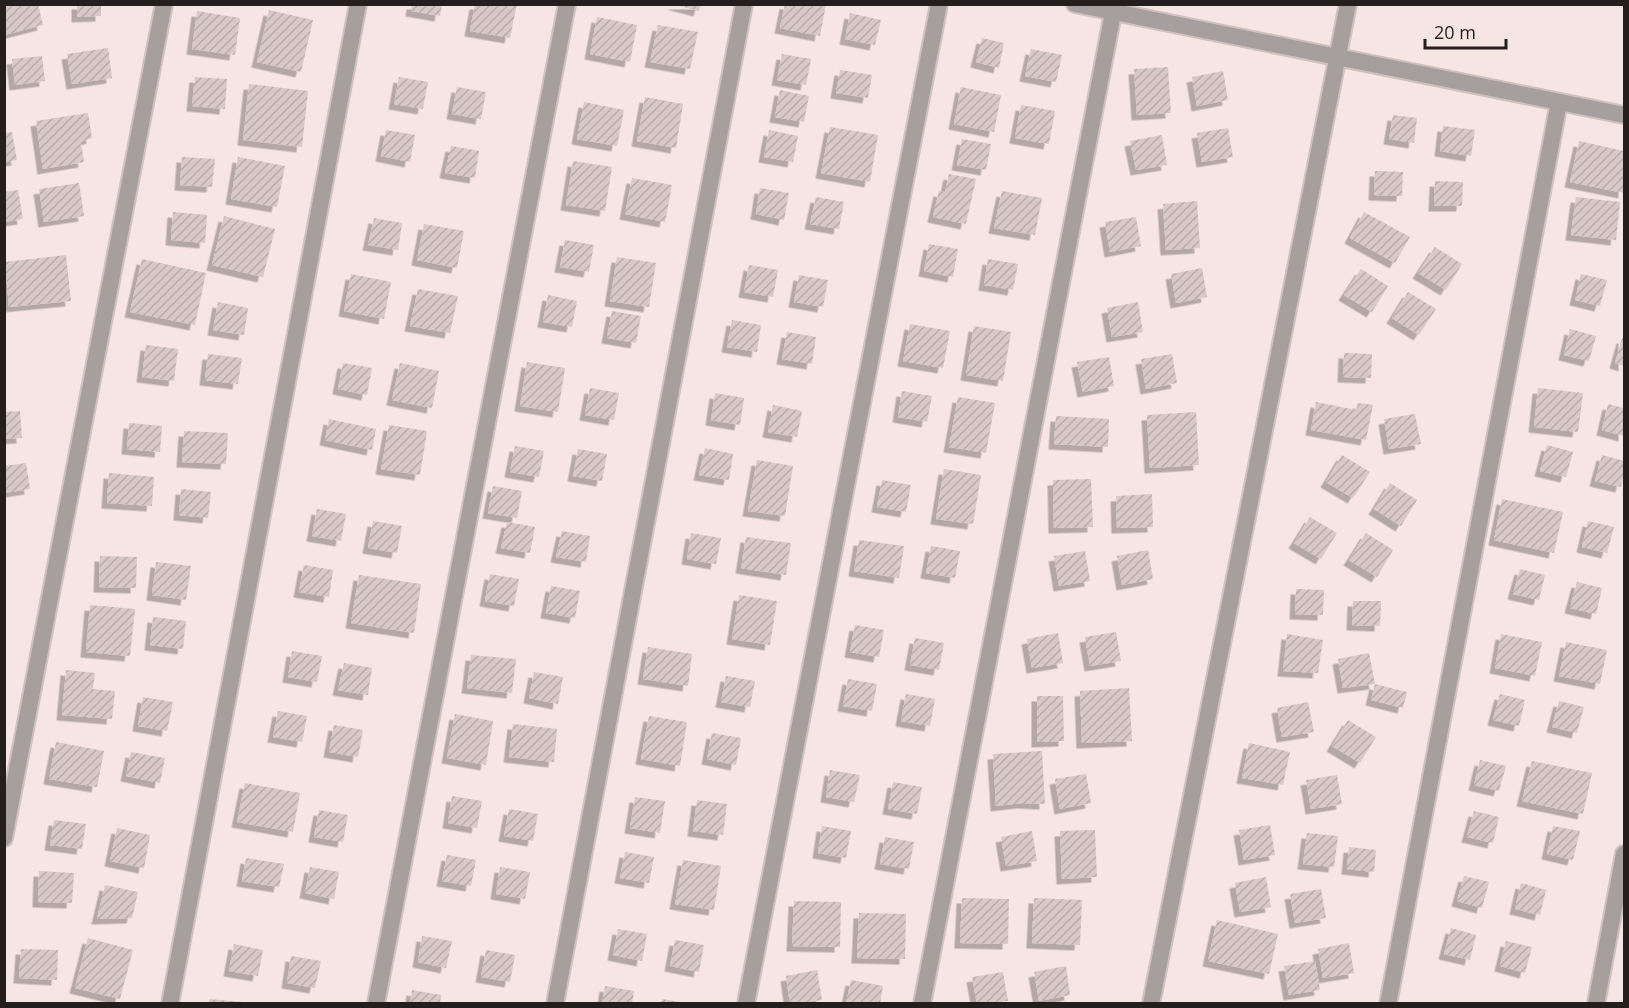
<svg xmlns="http://www.w3.org/2000/svg" width="1629" height="1008" font-family="'Open Sans',sans-serif">
<defs>
<pattern id="building-hatch" width="6" height="6" patternUnits="userSpaceOnUse" patternTransform="scale(1.5)"><rect width="6" height="6" fill="#d9c9c6"/><path d="M-1 1l2-2M0 6l6-6M5 7l2-2" fill="none" stroke="#baacaa"/></pattern>
<filter id="shadow"><feDropShadow dx="-5.5" dy="5.5" stdDeviation="0" flood-color="#0004"/></filter>
</defs>
<rect width="100%" height="100%" fill="#f6e5e2"/>
<!-- building -->
<path fill="url(#building-hatch)" filter="url(#shadow)" d="M4 4H38L43 25 4 35Z
M77 4H101V16L77 17Z
M412 4H442L440 16 411 11Z
M475 4H517L510 38 470 31Z
M672 4H701L699 11Z
M785 4H826L820 36 780 28Z
M269 10 313 20 301 72 257 62Z
M197 11 240 18 235 55 192 49Z
M850 13 881 20 875 45 845 39Z
M597 17 637 25 630 62 590 54Z
M658 25 698 32 690 69 650 62Z
M982 38 1004 43 999 68 976 62Z
M108 48 112 78 72 84 67 54Z
M1031 49 1062 55 1056 82 1025 76Z
M782 54 811 59 806 85 777 80Z
M42 56 45 81 15 85 12 59Z
M1168 67 1171 113 1137 115 1134 69Z
M840 70 872 75 868 98 836 93Z
M1223 71 1228 100 1197 106 1192 77Z
M195 77 227 79 225 109 192 106Z
M399 77 428 82 423 109 394 104Z
M249 84 308 91 302 147 243 140Z
M457 87 486 92 481 119 452 114Z
M961 87 1001 95 994 132 954 124Z
M780 90 809 96 804 122 775 117Z
M645 97 683 104 676 148 637 141Z
M584 102 624 110 617 146 577 139Z
M1021 105 1055 111 1049 144 1015 138Z
M88 113 92 138 81 142 84 162 43 169 36 121Z
M1393 115 1417 118 1414 143 1389 139Z
M1443 126 1475 130 1471 156 1440 151Z
M830 127 878 135 870 182 821 173Z
M1228 128 1233 157 1202 162 1197 133Z
M386 130 415 135 410 162 381 156Z
M769 130 798 136 793 162 764 157Z
M12 132 17 160 4 162V133Z
M1162 135 1167 165 1136 170 1130 141Z
M962 139 991 144 986 170 957 165Z
M1579 141 1624 151V193L1570 182Z
M451 146 479 151 475 178 445 173Z
M182 157 215 159 212 187 180 185Z
M238 157 285 166 277 207 231 199Z
M573 161 612 167 605 211 566 205Z
M1375 171 1403 172 1402 196 1374 195Z
M949 174 976 179 966 224 933 217 939 191 945 192Z
M632 178 672 185 665 222 625 214Z
M1435 181 1463 182 1462 206H1434Z
M79 183 84 216 44 222 39 189Z
M760 188 789 193 784 220 756 214Z
M18 190 23 219 4 222V192Z
M1002 191 1042 198 1035 235 994 228Z
M816 197 844 202 839 229 810 224Z
M1576 197 1620 202 1616 240 1571 235Z
M1197 201 1200 248 1166 250 1163 204Z
M173 212 207 215 205 243 171 240Z
M1364 212 1410 237 1395 263 1350 238Z
M224 216 275 229 263 277 212 265Z
M1136 217 1141 246 1110 252 1105 222Z
M374 218 402 223 398 250 368 245Z
M424 224 464 231 457 268 417 260Z
M565 240 594 245 589 272 560 267Z
M929 244 958 249 953 277 924 271Z
M1435 247 1462 264 1446 290 1418 273Z
M66 255 71 301 9 307 5 262Z
M617 257 656 263 649 307 610 301Z
M142 259 206 273 195 325 130 312Z
M988 259 1018 264 1013 290 984 285Z
M749 265 778 270 773 297 744 292Z
M1202 268 1207 297 1176 303 1171 274Z
M1361 269 1388 286 1372 312 1344 295Z
M351 274 391 282 384 319 344 311Z
M1581 274 1607 280 1600 306 1575 300Z
M799 275 828 280 823 307 794 302Z
M418 289 458 296 450 333 410 326Z
M1408 292 1436 309 1419 335 1392 318Z
M548 295 577 301 572 327 543 322Z
M218 302 248 308 244 335 213 330Z
M1138 302 1143 332 1112 337 1107 308Z
M612 311 641 316 636 343 607 338Z
M732 320 761 325 757 352 727 347Z
M910 324 950 331 943 368 903 361Z
M974 326 1011 332 1003 381 966 375Z
M1570 329 1596 336 1589 361 1564 355Z
M787 332 816 337 812 364 782 359Z
M1622 338H1624V366L1615 363Z
M146 345 178 349 174 381 142 377Z
M1344 353 1372 354 1371 378 1343 377Z
M208 354 242 358 238 384 205 380Z
M1172 354 1177 383 1146 389 1141 359Z
M1109 357 1114 386 1083 392 1077 362Z
M527 362 565 368 558 412 520 406Z
M343 363 372 368 367 395 338 389Z
M400 363 439 371 432 408 392 400Z
M590 388 619 393 614 420 585 415Z
M1538 388 1583 393 1578 432 1534 427Z
M902 391 932 396 927 422 898 417Z
M715 393 744 398 740 425 711 420Z
M958 397 995 403 986 453 949 447Z
M1316 402 1356 410 1358 403 1373 405 1366 440 1311 430Z
M1608 404 1624 408V436L1602 430Z
M773 405 802 411 797 437 768 432Z
M20 411 22 438 4 439V412Z
M1196 412 1199 465 1150 468 1147 415Z
M1415 414 1421 444 1389 449 1384 419Z
M1056 416 1109 419 1108 447 1054 444Z
M329 419 376 429 372 450 325 440Z
M129 423 162 426 160 452 127 449Z
M389 425 427 431 420 475 381 469Z
M184 431 228 433 226 464 182 462Z
M1547 445 1573 452 1566 477 1540 471Z
M515 446 544 451 539 477 510 472Z
M705 448 733 454 729 480 699 475Z
M578 449 607 454 602 481 573 476Z
M1342 455 1370 472 1353 498 1326 482Z
M1602 455 1624 461V473L1621 487 1595 481Z
M757 460 793 466 785 516 748 511Z
M26 463 30 489 4 493V466Z
M944 469 981 475 973 524 936 519Z
M109 473 154 477 152 506 107 503Z
M1091 479 1093 527 1054 528 1053 480Z
M882 480 911 485 906 512 877 507Z
M1390 483 1417 500 1401 526 1374 509Z
M493 486 522 491 517 518 488 513Z
M181 489 211 492 208 518 179 515Z
M1152 494 1153 527 1117 528 1116 496Z
M1502 499 1563 512 1554 553 1494 540Z
M317 509 346 514 341 541 312 536Z
M1310 517 1337 533 1321 559 1294 543Z
M373 521 402 526 397 553 368 548Z
M1588 521 1614 527 1607 553 1582 547Z
M507 522 535 527 530 553 501 548Z
M562 531 590 536 586 562 556 557Z
M691 533 721 538 716 564 687 559Z
M1366 533 1393 550 1377 577 1349 560Z
M746 537 791 543 786 575 741 568Z
M859 540 904 546 899 578 854 571Z
M931 546 960 551 955 578 926 573Z
M1148 550 1153 579 1122 585 1117 556Z
M1085 551 1090 581 1059 586 1054 556Z
M100 556 137 557 136 588 99 587Z
M156 562 191 566 186 600 152 595Z
M304 565 333 570 329 597 299 592Z
M1520 569 1545 575 1539 600 1513 594Z
M490 574 519 579 514 606 485 601Z
M359 575 421 584 414 633 351 623Z
M1577 582 1602 588 1596 614 1570 608Z
M551 586 580 591 575 618 546 613Z
M1296 589 1324 590 1323 615 1295 614Z
M739 595 777 601 770 645 732 639Z
M1353 601H1381L1380 626 1352 625Z
M90 605 135 609 130 656 86 652Z
M153 617 186 621 183 649 150 645Z
M855 625 884 630 879 657 850 652Z
M1116 632 1121 661 1090 666 1085 637Z
M1058 633 1063 663 1032 668 1027 639Z
M1287 634 1323 640 1318 673 1283 671Z
M1501 634 1542 642 1535 676 1495 668Z
M915 638 944 643 939 670 910 665Z
M1566 642 1607 650 1600 684 1559 676Z
M648 647 692 654 688 686 643 679Z
M292 651 322 656 317 682 288 677Z
M1369 653 1375 684 1343 688 1338 659Z
M471 655 516 659 512 693 467 688Z
M344 663 372 668 368 695 338 690Z
M66 670 95 673 93 689 115 691 112 719 62 715Z
M534 672 563 677 558 704 529 698Z
M726 676 755 681 750 707 721 702Z
M848 679 877 684 872 711 843 706Z
M1375 684 1407 692 1403 708 1371 700Z
M1129 688 1132 741 1082 743 1080 691Z
M906 694 935 699 930 726 901 721Z
M1500 694 1525 700 1519 726 1493 720Z
M1037 696H1063L1064 741 1037 742Z
M143 697 173 702 167 731 138 726Z
M1559 701 1584 707 1577 733 1552 727Z
M1308 702 1314 732 1282 737 1277 708Z
M278 711 307 716 302 742 273 737Z
M455 714 493 721 486 765 447 758Z
M649 716 687 722 680 766 641 759Z
M1348 720 1376 737 1360 763 1332 746Z
M513 724 557 729 554 762 509 757Z
M334 725 363 730 358 757 329 752Z
M712 733 741 738 736 765 707 759Z
M56 742 104 751 97 787 49 779Z
M1249 743 1290 752 1283 785 1242 778Z
M1042 751 1045 804 1022 803 996 806 993 754Z
M131 752 165 758 160 783 126 776Z
M1480 760 1506 766 1499 791 1474 785Z
M1532 761 1592 773 1583 814 1522 801Z
M830 770 860 775 854 802 826 797Z
M1086 774 1091 803 1060 809 1055 779Z
M1337 775 1342 804 1311 809 1306 780Z
M893 782 922 787 917 814 888 809Z
M245 783 300 793 293 832 237 822Z
M452 796 482 801 477 828 448 823Z
M635 797 665 801 660 833 630 828Z
M697 800 727 804 723 835 693 831Z
M509 809 538 814 533 841 504 836Z
M319 810 348 815 343 842 314 837Z
M1474 811 1499 817 1493 843 1467 837Z
M54 820 86 824 82 849 50 845Z
M1270 825 1275 855 1244 860 1239 830Z
M822 826 851 831 846 858 818 853Z
M1553 826 1580 831 1573 860 1547 854Z
M117 828 150 835 144 868 110 861Z
M1095 830 1097 877 1062 879 1060 831Z
M1032 831 1037 861 1006 866 1001 837Z
M1307 833 1338 836 1334 867 1303 864Z
M885 837 914 842 909 869 880 864Z
M1349 847 1376 850 1374 872 1347 869Z
M625 852 654 857 649 883 620 878Z
M447 855 476 860 471 886 442 881Z
M246 858 284 864 279 887 242 881Z
M683 860 721 866 714 910 675 904Z
M310 867 339 872 334 899 305 893Z
M500 867 530 872 525 899 496 894Z
M39 871 74 873 72 903 38 902Z
M1464 876 1489 882 1482 908 1457 901Z
M1266 877 1271 907 1240 912 1235 883Z
M1521 883 1546 890 1540 915 1515 909Z
M105 885 138 892 132 918 97 919Z
M1321 889 1326 918 1295 923 1290 894Z
M962 898 1009 899 1008 944 960 943Z
M1034 898 1082 900 1080 945 1032 943Z
M794 901 841 902 840 947 792 946Z
M859 913 906 914 905 959 857 958Z
M1217 920 1278 934 1269 974 1208 961Z
M1451 928 1476 935 1470 960 1444 954Z
M618 929 647 934 642 961 613 955Z
M422 936 452 941 446 968 418 962Z
M88 938 133 950 120 999 75 988Z
M675 940 704 945 699 972 670 966Z
M1506 941 1532 947 1525 973 1500 966Z
M1349 943 1354 973 1323 978 1318 949Z
M234 944 263 950 258 976 229 971Z
M21 949 58 950 57 980 19 978Z
M486 950 515 955 510 982 481 977Z
M291 956 321 961 315 988 287 983Z
M1315 961 1320 990 1289 995 1284 966Z
M1066 966 1070 995 1039 1001 1034 972Z
M817 970 822 1000 790 1004 786 976Z
M1003 972 1008 1001 977 1004 972 977Z
M851 980 883 986 880 1004H846Z
M605 986 634 991 632 1004H602Z
M412 990 441 995 440 1004H410Z
M209 999 243 1002V1004H209Z
M662 999 681 1002V1004H661Z"/>
<g fill="none" stroke-linecap="round" stroke-linejoin="round">
<defs>
<path id="minor" d="M4 838 164 4
M170 1004 358 4
M376 1004 567 4
M555 1004 744 4
M746 1004 939 4
M922 1004 1113 13
M1151 1004 1348 4
M1388 1004 1559 102
M1596 1004 1624 854"/>
<path id="tertiary" d="M1075 4 1624 115"/>
</defs>
<!-- minor casing -->
<use href="#minor" stroke="#d0c1bf" stroke-width="20"/>
<!-- tertiary casing -->
<use href="#tertiary" stroke="#d0c1bf" stroke-width="20"/>
<!-- minor -->
<use href="#minor" stroke="#a69f9e" stroke-width="16"/>
<!-- tertiary -->
<use href="#tertiary" stroke="#a69f9e" stroke-width="16"/>
</g>
<!-- border -->
<rect width="1629" height="1008" fill="none" stroke="#241e1d" stroke-width="12"/>
<!-- scale -->
<path d="M1425 39v9h81v-9" fill="none" stroke="#241e1d" stroke-width="3"/>
<text x="1434" y="39" font-size="18" fill="#241e1d" stroke="#f6e5e2" stroke-width="4.5" paint-order="stroke">20 m</text>
</svg>
